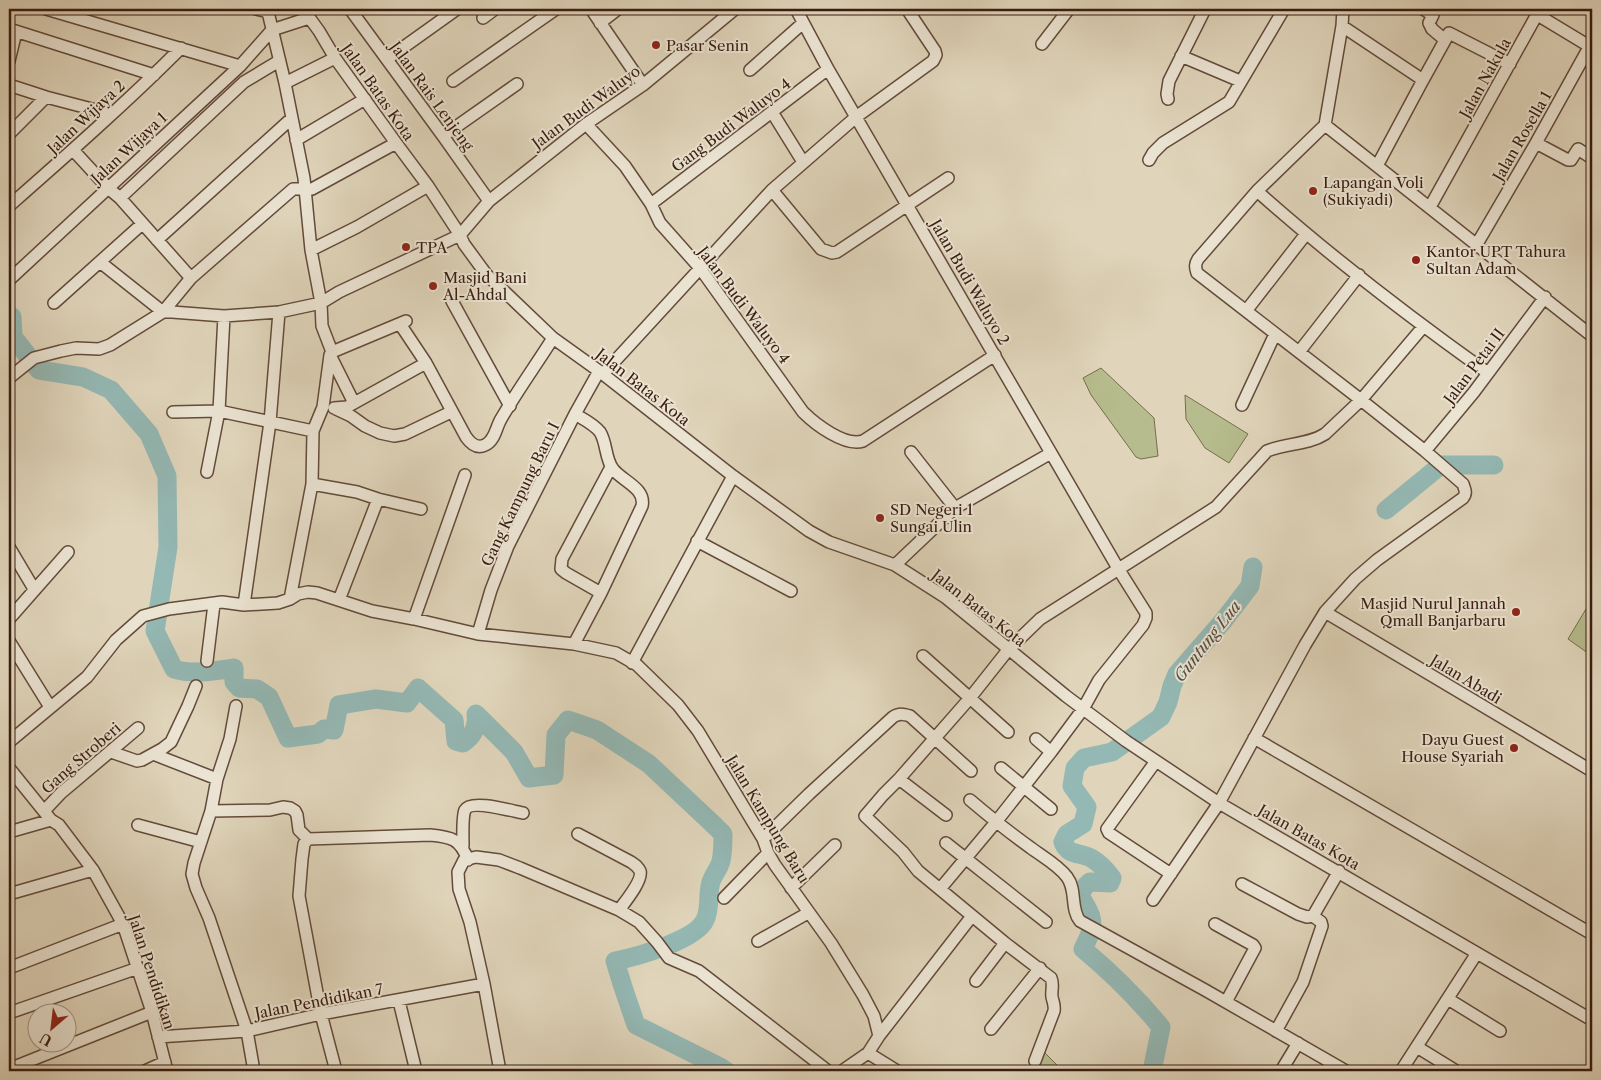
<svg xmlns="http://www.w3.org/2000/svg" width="1601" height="1080" font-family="'Libre Caslon Text',serif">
<rect width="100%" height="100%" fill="#e0d5bb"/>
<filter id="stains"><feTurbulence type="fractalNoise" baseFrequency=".004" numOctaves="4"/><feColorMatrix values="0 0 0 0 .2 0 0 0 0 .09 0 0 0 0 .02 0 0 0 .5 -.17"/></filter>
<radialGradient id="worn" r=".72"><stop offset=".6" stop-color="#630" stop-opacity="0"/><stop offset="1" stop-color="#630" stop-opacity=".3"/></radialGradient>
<!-- green -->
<path fill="#b6bc8d" stroke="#786c4e" d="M1101 368 1154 418 1158 456 1141 459 1136 457 1091 395 1083 378Z
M1185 395 1248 434 1229 463 1205 448 1186 419Z
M1592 599V616L1586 626 1592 631V656L1568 639Z
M1039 1047 1063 1071H1035Z"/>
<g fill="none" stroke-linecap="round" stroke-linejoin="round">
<!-- river -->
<path stroke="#94b8b4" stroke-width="19" d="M9 315 12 317 13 337 39 370 83 377 111 390 149 434 167 476 168 547 155 631 174 669C192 675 215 671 234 668V682L239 688 257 689 269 697 288 738 318 734 324 729 334 730 339 705 376 699 407 703 418 688 454 720 456 741 463 743C473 736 478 727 476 714L514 752 529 778 554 775 556 735 568 720 597 730 649 764 715 826 723 834C723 843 723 853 721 861 719 869 713 875 711 882 707 894 711 909 705 920 696 940 636 957 615 961L623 987 636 1025 720 1067 726 1071
M1386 510 1441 465H1494
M1152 1071 1161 1027C1137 998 1112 973 1083 949 1088 938 1094 929 1091 917 1087 902 1072 896 1090 882L1110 883 1112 878C1107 871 1098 862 1091 858 1080 852 1068 856 1063 842L1067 834 1083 824 1087 807 1072 786 1075 768 1084 758 1112 752 1161 717 1168 702 1172 686 1177 674 1224 620 1250 586 1253 567"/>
<defs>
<path id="minor" d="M46 9 240 66
M256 9 268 12 285 83 304 178 311 250 321 303 322 326 332 352 330 355 323 407 313 431 312 484 290 599
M303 9 319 31 335 58 396 143 428 186 460 235 464 244 486 274 553 338 599 371 733 476 809 531 829 542 895 565 945 597 1066 696 1126 741 1219 803 1592 1020
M350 9 443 136 489 201
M591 9 643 85
M796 9 828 69 1119 570 1146 613V618L1143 625 1099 680 1083 709 1051 752 996 822 940 889
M1423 9 1433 15 1429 23 1432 29 1445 40
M483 18 495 9
M600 23 618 9
M1342 26 1423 80 1449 33 1510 64
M9 29 154 75
M1042 44 1069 9
M1181 56 1240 81
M387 59 457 9
M9 61 16 32
M750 70 803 23
M453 81 556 9
M285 83 335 58
M9 85 46 97 111 114
M1168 99 1167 94 1169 81 1205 9
M772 112 803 162
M586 124 625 166 651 204 660 223 700 268 803 412C815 424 845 447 863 441L995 355
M1325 125 1592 336
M9 134 46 97
M443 136 517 84
M296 140 365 99
M1536 143 1568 160H1571L1578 149 1592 158
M73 150 108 188 120 198 191 278
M1149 160 1153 153 1163 143 1229 102 1284 9
M1377 166 1423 80
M772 190 821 249 832 253 837 252 948 178
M1257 191C1330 256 1408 316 1488 373
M120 198 244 82 279 61
M651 204 828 69
M9 206C67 155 126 103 181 48
M1430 207 1535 18 1538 16 1541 17 1589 46
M157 240 292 118
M1477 244 1536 143 1592 42
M311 250 357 227 428 186
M100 262 163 312 191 278 293 189H312L396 143
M9 280 240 66 272 30 309 18
M452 301 510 406
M54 303 142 224
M1246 311 1306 234
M400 324 426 363 466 437C471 444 477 449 485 445 495 441 496 427 501 419 517 391 536 365 553 338
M332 352 406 321
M1299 352 1359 275
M330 355 354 403
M603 374 772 190 856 117 933 61 936 55 935 51 907 9
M9 378 34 358 61 351 76 348 99 349 110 345 163 312H172L224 316 279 312 321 303 339 292 460 235 489 201 586 124 643 85 735 9
M1242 405 1275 334
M334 408 347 407 426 363
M336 409 351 416 365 426 380 433 394 436 405 434 451 412
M173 412 219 411 313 431
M1425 451 1474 392 1545 297
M911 452 955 508
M207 472 219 411 224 316
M312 484 357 492 378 499 339 600
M378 499 421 509
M697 541 791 591
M9 547 34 589
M895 565 955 508 1051 453
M601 593 566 573 561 569 562 559 611 467
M244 605 270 422 279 312
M1325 612 1592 771
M9 619 68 552
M414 619 465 475
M478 634 491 590 508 546 575 414 599 371
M9 641 50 707
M574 644 601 593 642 506C646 488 622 481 613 469 605 459 607 443 600 432 594 424 583 419 575 414
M923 656 1008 732
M207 661 214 604
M632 663 733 476
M236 706 230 739 217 779 211 811 194 863 192 874 196 888 209 918 247 1031 254 1071
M1254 738 1592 934
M1036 739 1051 752
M9 742 87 677 116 640 143 616 169 609 222 602 244 605 278 603 290 599 298 594 308 592 317 593 372 611 414 619 478 634 574 644 616 653 637 665 678 705 698 731 763 839 768 853 775 865 831 943 863 995 874 1016 879 1036 868 1053 842 1071
M111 752 137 761 142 760 162 749 171 742 188 706 196 686
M153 754 217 779
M1156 761 1107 829 1109 833 1171 874
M9 768 51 820 59 825 93 870 123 924 152 1012 167 1071
M1001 768 1051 809
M899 779 970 698 1008 650 1040 619 1216 507 1267 451C1286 443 1308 445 1325 434L1361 400 1423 327
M970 800C990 817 1010 833 1031 848 1043 857 1058 865 1067 877 1077 890 1070 909 1080 921L1205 990 1346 1071
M44 811 61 793 138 728
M211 811 270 810 283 807 290 808 295 811 297 815 299 830 308 839 430 835C452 837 460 839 468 860
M946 815 899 779 883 795 865 816 903 852 918 871 1005 943 1051 978C1054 985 1051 990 1052 997 1053 1002 1055 1005 1054 1011L1035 1061
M138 825 201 842
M9 832 51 820
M578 834 631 862C634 864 638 866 640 871 643 880 625 902 619 910
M308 839 304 844 302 859 299 896 321 1014 336 1071
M763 839 809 794 893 717C899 713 903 714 910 716L971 771
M946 843 1046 922
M463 846C463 837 462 816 465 810 471 799 512 811 523 813
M1242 884 1298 914 1307 917 1313 916
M791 888 835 845
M9 894 93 870
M724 898 768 853
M1153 900 1219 803 1305 645 1325 612 1355 579 1377 560 1463 498C1467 493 1465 490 1463 484L1425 451 1361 400 1197 273C1195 267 1195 264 1198 259L1257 191 1325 125 1342 26 1343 9
M1215 924 1253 945 1255 948 1226 1002
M758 941 808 913
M9 968 123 924
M976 981 1005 943
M1448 999 1500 1031
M399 1001 416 1071
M9 1013 138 968
M991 1029 1040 968
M1276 1031 1303 982 1322 926 1321 922 1313 916 1339 871
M879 1036 972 916
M158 1037 247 1031 321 1014 484 984
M1417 1047 1456 1071
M868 1053 897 1071
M9 1069 152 1012
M145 1071 165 1062
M500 1071 484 984 470 922 459 889 458 872 464 860 476 857 499 860 520 868 619 910 639 922 657 942 669 958 699 971 828 1071
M1281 1071 1298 1043
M1401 1071 1477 953"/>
</defs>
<!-- minor casing -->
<use href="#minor" stroke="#634b3b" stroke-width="14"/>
<!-- minor -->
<use href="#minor" stroke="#ebe4d3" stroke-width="11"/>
</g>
<!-- markers -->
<g fill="#8f2418" stroke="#ebe4d3" stroke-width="2">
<circle cx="656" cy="45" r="5"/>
<circle cx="1313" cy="191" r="5"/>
<circle cx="406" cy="247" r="5"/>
<circle cx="1416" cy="260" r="5"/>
<circle cx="433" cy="286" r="5"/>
<circle cx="880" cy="518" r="5"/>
<circle cx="1516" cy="612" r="5"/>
<circle cx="1514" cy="748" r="5"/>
</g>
<g text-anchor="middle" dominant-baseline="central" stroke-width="4" stroke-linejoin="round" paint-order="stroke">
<!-- poi labels -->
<g font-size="15" fill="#391d10" stroke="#ebe4d3" text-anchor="start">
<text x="666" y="45">Pasar Senin</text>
<text x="1323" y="182">Lapangan Voli<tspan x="1323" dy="17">(Sukiyadi)</tspan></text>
<text x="416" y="247">TPA</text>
<text x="1426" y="251">Kantor UPT Tahura<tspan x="1426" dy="17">Sultan Adam</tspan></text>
<text x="443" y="277">Masjid Bani<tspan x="443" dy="17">Al-Ahdal</tspan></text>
<text x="890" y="509">SD Negeri 1<tspan x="890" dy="17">Sungai Ulin</tspan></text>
<text x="1506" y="603" text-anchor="end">Masjid Nurul Jannah<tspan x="1506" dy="17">Qmall Banjarbaru</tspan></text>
<text x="1504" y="739" text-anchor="end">Dayu Guest<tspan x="1504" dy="17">House Syariah</tspan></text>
</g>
<!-- street labels -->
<g font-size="15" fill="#391d10" stroke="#ebe4d3">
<text transform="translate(1485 78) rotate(-61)">Jalan Nakula</text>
<text transform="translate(378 92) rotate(55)">Jalan Batas Kota</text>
<text transform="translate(432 96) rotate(54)">Jalan Rais Lenjeng</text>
<text transform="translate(586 107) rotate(-36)">Jalan Budi Waluyo</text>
<text transform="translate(86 117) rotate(-43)">Jalan Wijaya 2</text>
<text transform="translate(731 125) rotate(-37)">Gang Budi Waluyo 4</text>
<text transform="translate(1522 136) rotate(-60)">Jalan Rosella 1</text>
<text transform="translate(129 148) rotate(-43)">Jalan Wijaya 1</text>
<text transform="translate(970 282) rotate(60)">Jalan Budi Waluyo 2</text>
<text transform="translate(744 305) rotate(53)">Jalan Budi Waluyo 4</text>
<text transform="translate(1474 366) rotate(-53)">Jalan Petai II</text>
<text transform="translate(643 387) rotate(38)">Jalan Batas Kota</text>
<text transform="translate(520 494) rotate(-64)">Gang Kampung Baru I</text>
<text transform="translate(979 608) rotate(38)">Jalan Batas Kota</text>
<text transform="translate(1466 679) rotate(31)">Jalan Abadi</text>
<text transform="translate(81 758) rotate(-41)">Gang Stroberi</text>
<text transform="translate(768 819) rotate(59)">Jalan Kampung Baru</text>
<text transform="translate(1309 837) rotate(30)">Jalan Batas Kota</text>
<text transform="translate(152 972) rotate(72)">Jalan Pendidikan</text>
<text transform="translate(319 1001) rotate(-11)">Jalan Pendidikan 7</text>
</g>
<!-- water labels -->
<g font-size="16" font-style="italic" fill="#544c41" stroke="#ebe4d3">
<text transform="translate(1207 641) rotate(-52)">Guntung Lua</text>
</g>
</g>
<!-- margin -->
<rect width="1601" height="1080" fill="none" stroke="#e0d5bb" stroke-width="30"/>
<rect x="10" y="10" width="1581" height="1060" fill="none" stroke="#391d10" stroke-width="2.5"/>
<rect x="15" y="15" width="1571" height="1050" fill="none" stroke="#391d10"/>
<!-- north arrow -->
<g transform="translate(52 1028) rotate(208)"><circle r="24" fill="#ebe4d3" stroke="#a49485"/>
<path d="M0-4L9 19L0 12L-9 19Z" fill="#8f2418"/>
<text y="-8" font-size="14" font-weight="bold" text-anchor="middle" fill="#391d10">U</text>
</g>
<rect width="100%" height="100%" filter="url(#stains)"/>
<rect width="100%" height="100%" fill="url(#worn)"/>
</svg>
